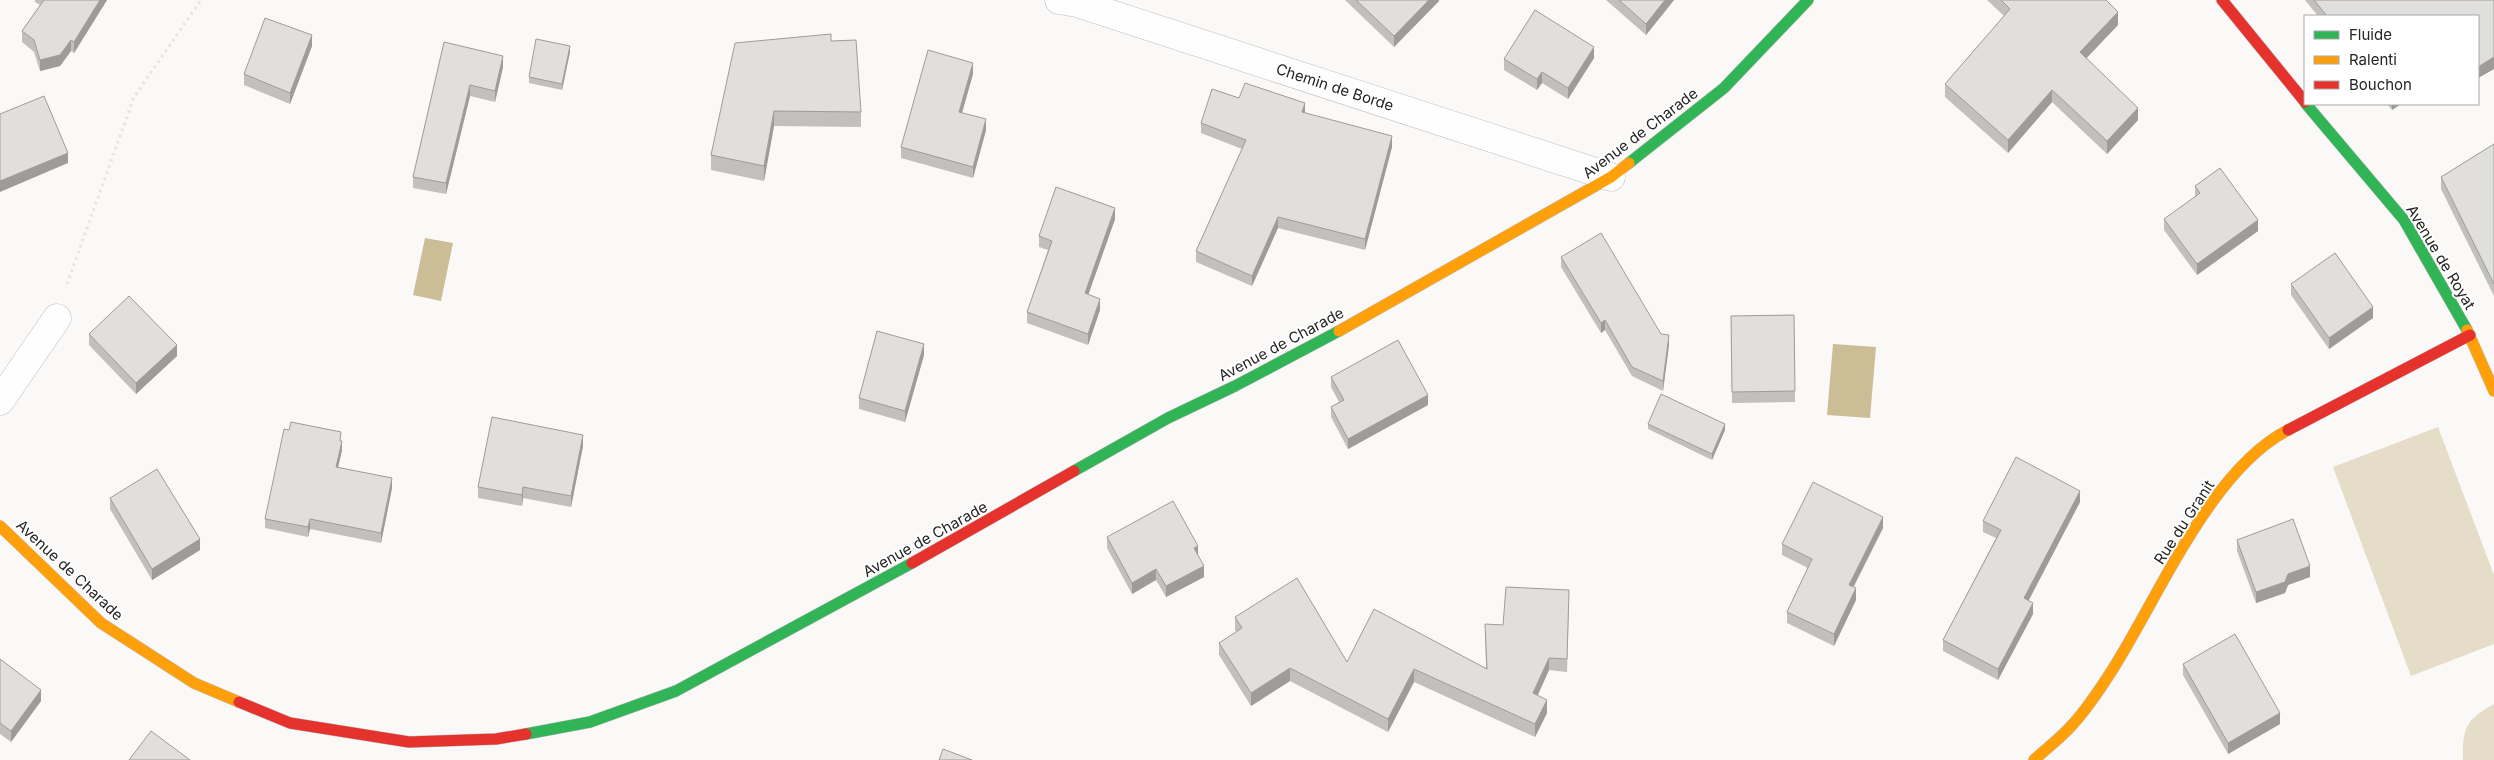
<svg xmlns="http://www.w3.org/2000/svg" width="2494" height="760" font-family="Inter,sans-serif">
<rect width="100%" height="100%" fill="#fbf9f7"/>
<!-- green -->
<path fill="#e6ddc8" d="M2438 427 2494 575V644L2411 676 2333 467Z
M2494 704V760H2463C2462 729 2466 719 2494 704Z"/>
<!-- water -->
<path fill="#cbbd96" d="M425 238 453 243 441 301 413 295Z
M1833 344 1876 347 1870 418 1827 415Z"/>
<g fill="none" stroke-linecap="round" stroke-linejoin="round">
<defs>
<path id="street" d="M1059 0 1077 3 1611 177
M0 401 57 318"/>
<path id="fast" d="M2306 104 2404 220 2467 330
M1629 163 1724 88 1808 0
M1074 471 1168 418 1235 386 1339 331
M526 734 590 722 676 691 912 563"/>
<path id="slow" d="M2467 330 2494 391
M1339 331 1611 177 1629 163
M0 526 101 623 194 683 239 702
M2034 760C2047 748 2062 737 2073 724 2087 709 2100 689 2111 672 2158 599 2210 470 2288 430"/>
<path id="jam" d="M2222 0 2305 102
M2288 430 2470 335
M912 563 1074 471
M239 702 290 723 409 742 496 739 526 734"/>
</defs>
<!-- street casing -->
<use href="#street" stroke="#bebdbc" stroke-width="29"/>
<!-- fast casing -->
<use href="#fast" stroke="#bebdbc" stroke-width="12"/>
<!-- slow casing -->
<use href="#slow" stroke="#bebdbc" stroke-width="12"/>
<!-- jam casing -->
<use href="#jam" stroke="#bebdbc" stroke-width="12"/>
<!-- path -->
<path stroke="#e4e4e3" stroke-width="3" stroke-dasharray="2.5 4" stroke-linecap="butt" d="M67 284 134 97 201 0"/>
<!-- street -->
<use href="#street" stroke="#fefefe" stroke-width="28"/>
<!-- fast -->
<use href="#fast" stroke="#30b455" stroke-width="11"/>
<!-- slow -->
<use href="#slow" stroke="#ff9f0a" stroke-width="11"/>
<!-- jam -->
<use href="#jam" stroke="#e5322d" stroke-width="11"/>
</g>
<!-- wall -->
<path fill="#c1c0bf" d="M35 0H107L74 53 71 51 60 66 40 71 34 52 22 42V31L40 5 35 2Z
M1345 0H1439V1L1394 47Z
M1606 0H1674L1646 35Z
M1987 0H2106L2118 25 2086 58 2138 120 2107 154 2052 102 2008 153 1945 97V84L2004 16Z
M2305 0H2494V69L2478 78V16H2318Z
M831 41 861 112V127L774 126 764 181 711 170V155Z
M444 42 503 67 495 102 470 96 446 194 413 188V177Z
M312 46 290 104 244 85V74Z
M570 52 562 90 529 83V77Z
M1594 58 1568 99 1542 83 1537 90 1504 70V59Z
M973 74 962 113 986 130 973 178 901 158V147Z
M1239 98 1305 113 1392 147 1365 250 1278 228 1252 286 1196 262V251L1242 149 1201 133V123Z
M2387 104H2401L2392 110Z
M2494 144V296L2441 189V177Z
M2195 186 2258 231 2197 275 2164 230V219L2195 197Z
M1115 219 1088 295 1100 310 1088 345 1027 323V312L1048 250 1039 247V236Z
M1561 257 1661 334 1669 345 1663 391 1632 376 1605 330 1601 333 1561 267Z
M2291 284 2373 318 2329 349 2291 295Z
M1794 315 1795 402 1732 403 1731 316Z
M89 334 177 356 136 394 89 345Z
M924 355 905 422 859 409V398Z
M1331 377 1428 405 1348 449 1331 417V407L1339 402 1331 387Z
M1648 424 1725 430 1712 460 1648 429Z
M341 441 342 450 338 467 392 488 381 543 310 529 308 537 265 528V519Z
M583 446 571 507 523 498 522 506 478 498V487Z
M110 498 200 550 152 580 110 509Z
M2080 502 2029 600 2033 614 1998 680 1943 651V640L1996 538 1983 532V521Z
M1883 528 1853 587 1856 600 1834 646 1787 623V612L1808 568 1782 555V544Z
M1107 537 1198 556 1204 577 1166 597 1156 580 1132 594 1107 548Z
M2237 540 2310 577 2288 585 2285 593 2256 603 2237 551Z
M1569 603 1567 672 1549 670 1538 695 1547 713 1535 737 1414 682 1388 732 1290 681 1251 706 1219 655V643L1237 632 1235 630V617L1347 662 1486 668 1485 624 1503 625Z
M0 659 41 701 11 742 0 734Z
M2183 664 2280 724 2228 754 2183 675Z"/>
<!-- shaded-wall -->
<path fill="#9d9c9b" d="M100 0H107L74 53V42Z
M1429 0H1439V1L1394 47V36Z
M1665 0H1674L1646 35V24Z
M2118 12V25L2080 65V52Z
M312 35V46L290 104V93Z
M71 40V51L60 66 40 71V60Z
M570 46V52L562 90V84Z
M1594 47V58L1568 99V88Z
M503 56V67L495 102V91Z
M2494 57V69L2478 78V67Z
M973 63V74L959 123V112Z
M1542 72V83L1537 90V79Z
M470 85V96L446 194V183Z
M2052 90V102L2008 153V140Z
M1305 103V114L1302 112Z
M2392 104H2401L2392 110Z
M2138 108V120L2107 154V141Z
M774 111V126L764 181V166Z
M986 119V130L973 178V167Z
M1392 136V147L1365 250V239Z
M68 153V163L0 192V181Z
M1115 208V219L1085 304V293Z
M1278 217V228L1252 286V276Z
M2258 220V231L2197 275V264Z
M1100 299V310L1088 345V334Z
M2373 307V318L2329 349V338Z
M1605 320V330L1601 333V323Z
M1669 335V345L1663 391V381Z
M924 344V355L905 422V411Z
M177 345V356L136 394V383Z
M1428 395V405L1348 449V439Z
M1725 424V430L1712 460V454Z
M583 435V446L571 507V496Z
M342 441V450L336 477V467Z
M392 478V488L381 543V533Z
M523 487V498L522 506V495Z
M2080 491V502L2024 609V598Z
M1883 517V528L1849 596V585Z
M310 519V529L308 537V527Z
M200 539V550L152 580V569Z
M1198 546V557L1194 548Z
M1204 566V577L1166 597V586Z
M2310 566V577L2288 585 2285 593 2256 603V592L2288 574Z
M1156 569V580L1132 594V583Z
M1856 588V600L1834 646V634Z
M2033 603V614L1998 680V669Z
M1549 658V670L1533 705V693Z
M1290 668V681L1251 706V693Z
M1414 669V682L1388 732V719Z
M41 690V701L11 742V731Z
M1547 700V713L1535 737V724Z
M2280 713V724L2228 754V743Z"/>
<!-- building -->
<path fill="#e0dfde" stroke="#9d9c9b" d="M44 0H100L74 42 71 40 60 55 40 60 34 40 22 31Z
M1356 0H1429L1394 36Z
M1619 0H1665L1646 24Z
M2001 0H2106L2118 12 2080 52 2138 108 2107 141 2052 90 2008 140 1945 84 2010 9Z
M2314 0H2494V57L2478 67V16H2327Z
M1535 10 1594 47 1568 88 1542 72 1537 79 1504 59Z
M265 18 312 35 290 93 244 74Z
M831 34V41L856 40 861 112 774 111 764 166 711 155 735 43Z
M536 39 570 46 562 84 529 77Z
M444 42 503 56 495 91 470 85 446 183 413 177Z
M928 50 973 63 959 112 986 119 973 167 901 147Z
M1245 83 1305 103 1302 112 1392 136 1365 239 1278 217 1252 276 1196 251 1246 140 1201 123 1212 89 1239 98Z
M44 96 68 153 0 181V114Z
M2494 144V284L2441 177Z
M2220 168 2258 220 2197 264 2164 219 2200 193 2195 186Z
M1056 187 1115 208 1085 293 1100 299 1088 334 1027 312 1052 241 1039 236Z
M1601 233 1661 334 1669 335 1663 381 1632 367 1605 320 1601 323 1561 257Z
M2335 253 2373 307 2329 338 2291 284Z
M129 296 177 345 136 383 89 334Z
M1794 315 1795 391 1732 392 1731 316Z
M877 331 924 344 905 411 859 398Z
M1398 340 1428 395 1348 439 1331 407 1344 400 1331 377Z
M1661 394 1725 424 1712 454 1648 424Z
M492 417 583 435 571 496 523 487 522 495 478 487Z
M291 422 341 432 340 441H342L336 467 392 478 381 533 310 519 308 527 265 519 284 429 289 430Z
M2016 457 2080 491 2024 598 2033 603 1998 669 1943 640 2001 530 1983 521Z
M157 469 200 539 152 569 110 498Z
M1813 482 1883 517 1849 585 1856 588 1834 634 1787 612 1812 559 1782 544Z
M1173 501 1198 546 1194 548 1204 566 1166 586 1156 569 1132 583 1107 537Z
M2293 519 2310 566 2288 574 2285 582 2256 592 2237 540Z
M1297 578 1347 662 1374 609 1487 669 1485 624 1503 625 1506 587 1569 590 1567 659 1549 658 1533 693 1547 700 1535 724 1414 669 1388 719 1290 668 1251 693 1219 643 1242 628 1235 617Z
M2235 634 2280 713 2228 743 2183 664Z
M0 659 41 690 11 731 0 723Z
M151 731 190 760H129Z
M943 749 972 760H939Z"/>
<g text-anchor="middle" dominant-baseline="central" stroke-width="4" stroke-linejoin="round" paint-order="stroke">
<!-- street labels -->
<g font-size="15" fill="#252422" stroke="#fff">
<text transform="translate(1335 87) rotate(18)">Chemin de Borde</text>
<text transform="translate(1640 133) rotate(-37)">Avenue de Charade</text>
<text transform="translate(2441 257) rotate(59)">Avenue de Royat</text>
<text transform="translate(1281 344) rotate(-28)">Avenue de Charade</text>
<text transform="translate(2184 522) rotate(-57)">Rue du Granit</text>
<text transform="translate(925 539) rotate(-29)">Avenue de Charade</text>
<text transform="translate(70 570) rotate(43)">Avenue de Charade</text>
</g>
</g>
<!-- legend -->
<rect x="2304" y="15" width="175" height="90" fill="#ffffff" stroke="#a8a7a7"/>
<rect x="2314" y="31" width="25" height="8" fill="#30b455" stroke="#a8a7a7"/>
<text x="2349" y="40" font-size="15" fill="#252422">Fluide</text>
<rect x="2314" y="56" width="25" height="8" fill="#ff9f0a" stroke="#a8a7a7"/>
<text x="2349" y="65" font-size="15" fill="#252422">Ralenti</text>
<rect x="2314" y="81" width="25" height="8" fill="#e5322d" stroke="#a8a7a7"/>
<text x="2349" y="90" font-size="15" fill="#252422">Bouchon</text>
</svg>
